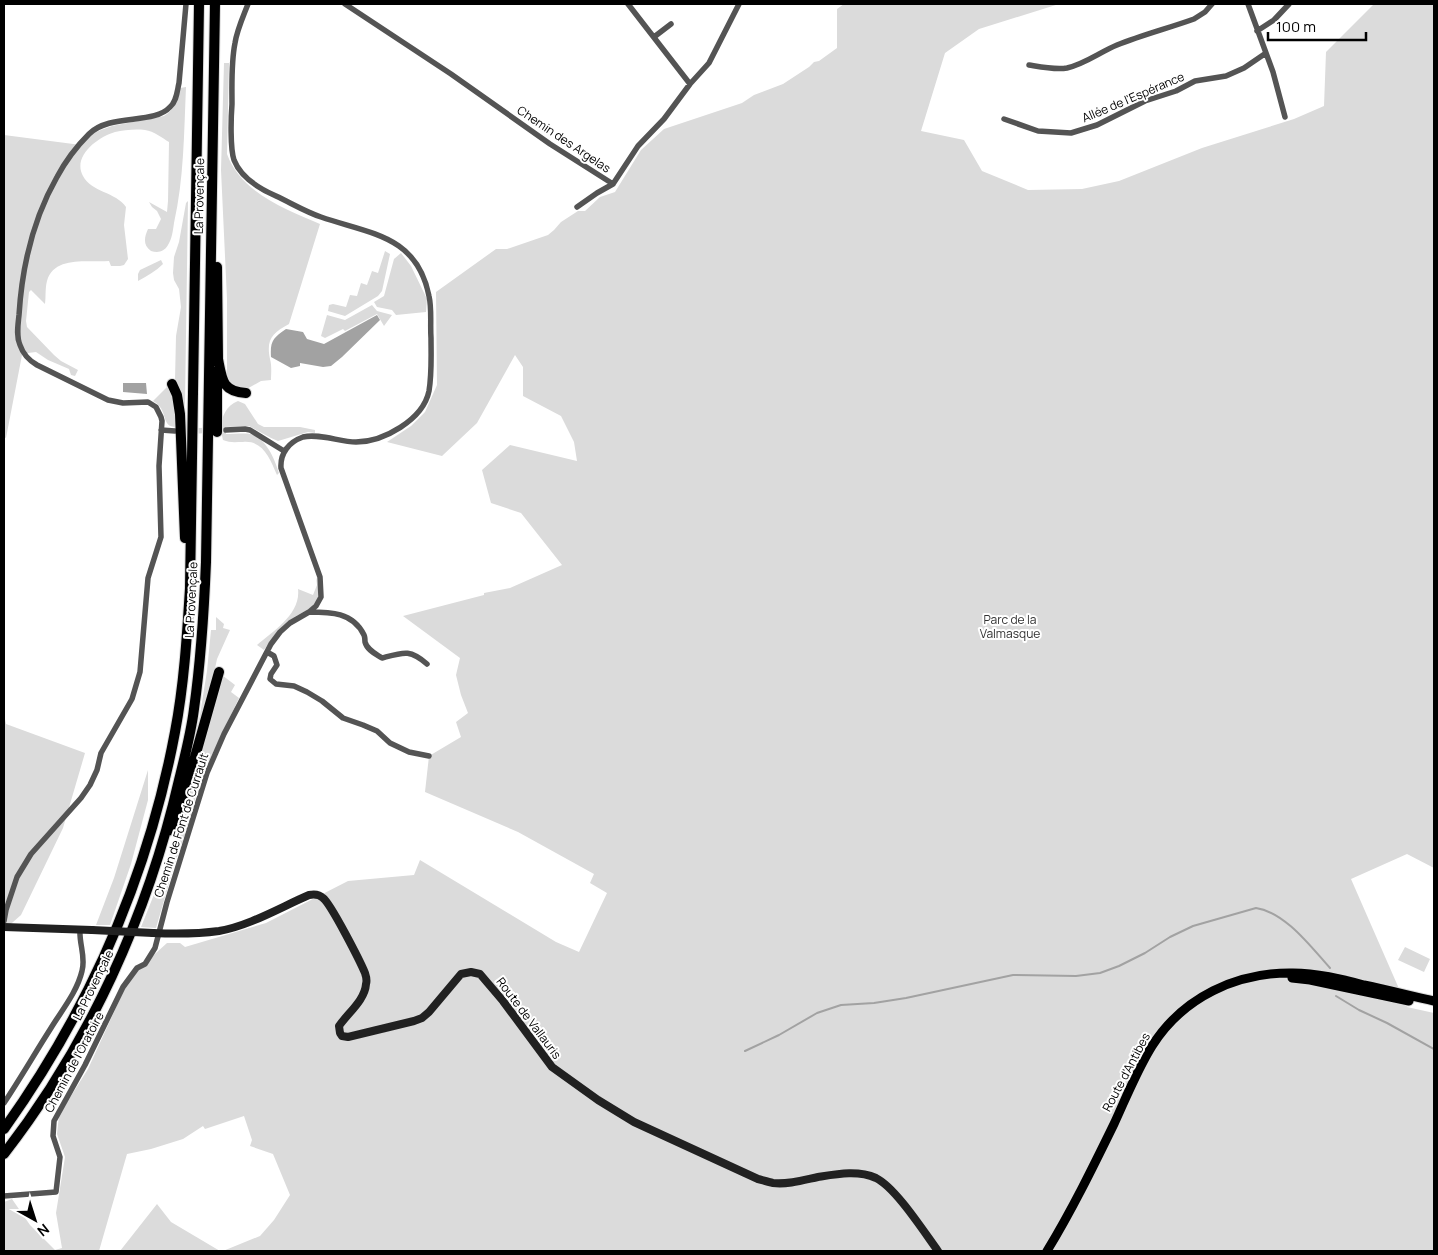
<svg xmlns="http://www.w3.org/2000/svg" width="1438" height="1255" font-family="Manrope,sans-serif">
<rect width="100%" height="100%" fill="#fff"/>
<!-- green -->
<path fill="#dbdbdb" d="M844 4H1059L979 29 945 53 921 131 964 140 982 171 1028 190 1082 189 1119 181 1202 148 1294 119 1324 106 1326 52 1374 4H1434V868L1407 854 1351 879 1407 1007 1434 1013V1251H223L260 1236 274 1220 290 1195 273 1154 250 1146 252 1140 244 1116 205 1129 203 1126 183 1139 151 1149 127 1154 99 1251H4V1202L12 1199 30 1225 55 1250 62 1248 56 1213 65 1157 57 1134 59 1115 88 1069 125 988 135 972 167 943H180L185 947 266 923 348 881 414 875 420 860 556 942 579 952 607 893 590 883 594 874 518 832 425 792 429 756 461 737 456 722 468 713 461 695 456 675 460 658 403 616 484 595V593L510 588 562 565 521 513 491 503 482 470 510 445 577 461 574 442 561 416 523 396V367L515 355 477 423 442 456 387 442 411 426 425 412 437 385 436 292 496 249H507L548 235 554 230 561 222 578 211H585L600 197 615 192 641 150 664 129 742 103 754 95 783 84 809 67 814 62 819 61 837 48V9Z
M224 63H229L227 154C241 193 286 209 320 224L289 324C272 333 266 340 270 359 272 366 271 374 271 380L261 381 245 390 231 388 227 379V299L221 170Z
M186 87C184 132 184 179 174 223 173 230 172 239 168 245 164 252 158 253 151 251 143 245 144 238 148 229H156L161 219 157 211 152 207 149 202 167 212 168 201 169 142C162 138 154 131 145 130 135 129 124 130 115 132 98 137 72 156 83 176 91 192 116 192 126 207L124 225 128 259 124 265 120 266H111L109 261C90 263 54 255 47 281 45 288 46 297 45 304L31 290 29 292 26 321 27 327 54 355 61 361 78 370 75 376 71 375 69 369 48 360 36 352 28 353 22 355 6 438 4 437V135L81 145 92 134 101 130 112 126 164 116C175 110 176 99 180 88Z
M188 201 185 403 184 406 175 380 176 336 181 307 179 289 174 280 173 273 174 257 179 242 186 203Z
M385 251 390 254 382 291 378 296 345 316 328 311 329 305 333 304 346 307 350 295 357 296 361 283 367 285 372 271 378 273Z
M401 253 411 266 427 299 426 312 396 315 392 310 377 307 374 302 384 296 394 259Z
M161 260 163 264C156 271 147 276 138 281V274L140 270Z
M372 305 377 311 392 315 384 326 377 314 345 331 343 329 325 338 321 336 327 315 345 320Z
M169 385 174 395 178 427C159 428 170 410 153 401Z
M238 401 245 404 258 424 264 427H300L315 430V433L308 432 278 441 271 438 249 426 226 427V434C234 434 244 433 251 434 267 439 275 460 279 473L277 475C270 459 263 440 243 442 235 442 230 443 223 440 219 425 222 407 238 401Z
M316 577C327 610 303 608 286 623 277 630 271 641 264 650L257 645C273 631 301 614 298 589L313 595 317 585Z
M216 617 224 624 223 628 230 630 217 659 213 678 199 727H198L207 671 211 630H216Z
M222 675 235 685 231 692 239 698 208 763 198 789 187 829 175 863 156 928 141 927 167 862 183 816Z
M4 714 6 724 85 753 63 828 21 915 4 930Z
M148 770V800L131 864 110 925H96L114 878Z
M1405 947 1430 959 1424 972 1398 960Z
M157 1204 171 1222 220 1251H120Z"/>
<!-- water -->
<path fill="#a2a2a2" d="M377 315 380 320 342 357 331 366 323 367 300 363V366L291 368 271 357C270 341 273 338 286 329L303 332 307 339 324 344Z
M123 383H146L147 394 123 392Z"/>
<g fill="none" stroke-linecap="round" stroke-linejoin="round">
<!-- stream -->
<path stroke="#a2a2a2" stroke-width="2" d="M1336 996 1359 1010 1387 1023 1434 1049
M745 1051 779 1035 817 1013 841 1005 874 1003 906 998 1013 975 1076 976 1100 973 1119 966 1145 953 1170 937 1193 926 1256 908C1285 912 1311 947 1330 968"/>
<!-- minor-tunnel -->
<path stroke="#d9d9d9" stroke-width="5.5" stroke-dasharray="5.5 3" stroke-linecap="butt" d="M190 431 226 430"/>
<defs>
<path id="primary" d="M1292 978 1310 980 1409 1001
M1047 1251C1072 1210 1093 1167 1114 1124 1126 1098 1137 1070 1152 1046 1183 997 1237 972 1293 973 1317 973 1341 979 1364 985 1388 990 1411 996 1434 1001"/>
<path id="motorway" d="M217 267 218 359C222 380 222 391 246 393
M172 384 177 395 180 414 185 538
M217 432V371
M173 831 178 817 219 672
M4 1129C89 1010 148 876 175 732 184 685 187 636 190 588L199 4
M4 1154C89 1044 148 915 179 780 185 756 191 733 194 709 201 660 204 611 206 562L215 4"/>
</defs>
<!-- primary casing -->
<use href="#primary" stroke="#dbdbdb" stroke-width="11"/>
<!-- motorway casing -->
<use href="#motorway" stroke="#dbdbdb" stroke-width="12"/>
<!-- minor -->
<path stroke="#545454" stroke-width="5.5" d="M345 4 451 74 550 144 613 184 638 146 664 119 690 84 709 63 739 4
M628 4 690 84
M1248 4 1273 72 1285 117
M1257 31 1274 20 1289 4
M654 37 671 24
M1029 65C1041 67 1055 70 1067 68 1085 64 1100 52 1117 45 1142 35 1169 28 1194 19L1205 12 1212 4
M1004 119 1038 131 1071 133 1097 125 1145 101 1176 91 1195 81 1226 76 1244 68 1266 53
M577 207 597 193 613 184
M161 430 175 431
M226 430 245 429 250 430 284 451
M309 612C330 612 353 612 364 635 365 637 365 640 365 642 367 650 376 654 382 658 404 652 410 649 427 664
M267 652 274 656 277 665 271 674 270 679 276 684 294 686 307 692 322 701 343 718 363 725 377 731 390 743 409 752 429 756
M4 921 6 910 17 877 31 854 81 798 90 785 97 770 101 753 132 699 140 672 148 578 161 537 159 466 162 421 161 417 156 407 148 402 123 403 108 400 37 365C30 361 23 354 20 345 16 336 18 325 19 315 22 267 33 219 57 177 65 162 77 146 89 134 110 113 154 125 170 107 177 101 177 91 179 83L186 4
M4 1103C20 1079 35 1053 51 1028 62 1010 77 992 82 971 86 957 79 944 80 930
M4 1196 56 1192 60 1157 53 1136 54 1121 85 1065 123 987 137 968 145 964 155 948 167 902 207 773 224 734 271 644 280 632 290 623 309 612 316 606 321 597 320 577 281 468C280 453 289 442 303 437 319 433 340 442 356 442 383 442 423 420 429 391 432 373 431 355 431 338 430 324 432 309 429 296 417 235 370 234 321 217 306 212 291 203 276 196 260 189 241 178 234 160 230 148 231 117 232 104 232 84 231 63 235 43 237 30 243 17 248 4"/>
<!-- secondary -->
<path stroke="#212121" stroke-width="8" d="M4 927 92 930
M153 933C175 934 197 934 219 931 249 926 281 907 309 895 314 894 319 894 323 898 331 904 360 961 365 973 366 976 367 981 366 984 365 1000 348 1013 339 1026L340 1033 342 1036 348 1037 414 1021 422 1018 429 1012 461 974 471 972 480 974 503 1001 552 1067 598 1100 634 1122 758 1179C762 1180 768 1182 773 1183 787 1185 804 1180 818 1177 837 1174 858 1170 876 1178 896 1188 924 1232 938 1251"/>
<!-- primary -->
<use href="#primary" stroke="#000" stroke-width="9"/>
<!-- motorway -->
<use href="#motorway" stroke="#000" stroke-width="10"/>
<!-- secondary-bridge -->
<path stroke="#212121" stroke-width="8" d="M92 930 153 933"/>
</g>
<g text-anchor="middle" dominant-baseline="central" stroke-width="4" stroke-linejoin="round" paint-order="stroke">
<!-- street labels -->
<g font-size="12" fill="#000" stroke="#fff">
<text transform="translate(1133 97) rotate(-23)">Allée de l'Espérance</text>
<text transform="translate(564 139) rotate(34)">Chemin des Argelas</text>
<text transform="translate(199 196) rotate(-89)">La Provençale</text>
<text transform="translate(191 600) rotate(-87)">La Provençale</text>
<text transform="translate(181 825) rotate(-72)">Chemin de Font de Currault</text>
<text transform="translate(93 985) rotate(-64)">La Provençale</text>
<text transform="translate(529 1018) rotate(53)">Route de Vallauris</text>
<text transform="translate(74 1062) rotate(-62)">Chemin de l'Oratoire</text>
<text transform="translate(1126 1072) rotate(-62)">Route d'Antibes</text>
</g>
<!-- park labels -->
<g font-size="12" fill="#323232" stroke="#fff">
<text x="1010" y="619">Parc de la<tspan x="1010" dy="14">Valmasque</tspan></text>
</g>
</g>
<!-- border -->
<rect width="1438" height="1255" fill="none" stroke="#000000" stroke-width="10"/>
<!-- north arrow -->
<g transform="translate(35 1220) rotate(141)" stroke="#ffffff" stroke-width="4" paint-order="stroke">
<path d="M0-4L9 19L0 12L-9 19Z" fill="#000000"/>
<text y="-8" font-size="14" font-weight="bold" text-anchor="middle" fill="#000000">N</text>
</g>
<!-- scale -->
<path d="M1268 32v8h98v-8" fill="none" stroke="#000000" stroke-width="2.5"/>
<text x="1276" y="32" font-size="15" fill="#000000" stroke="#ffffff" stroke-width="4" paint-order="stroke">100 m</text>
</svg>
